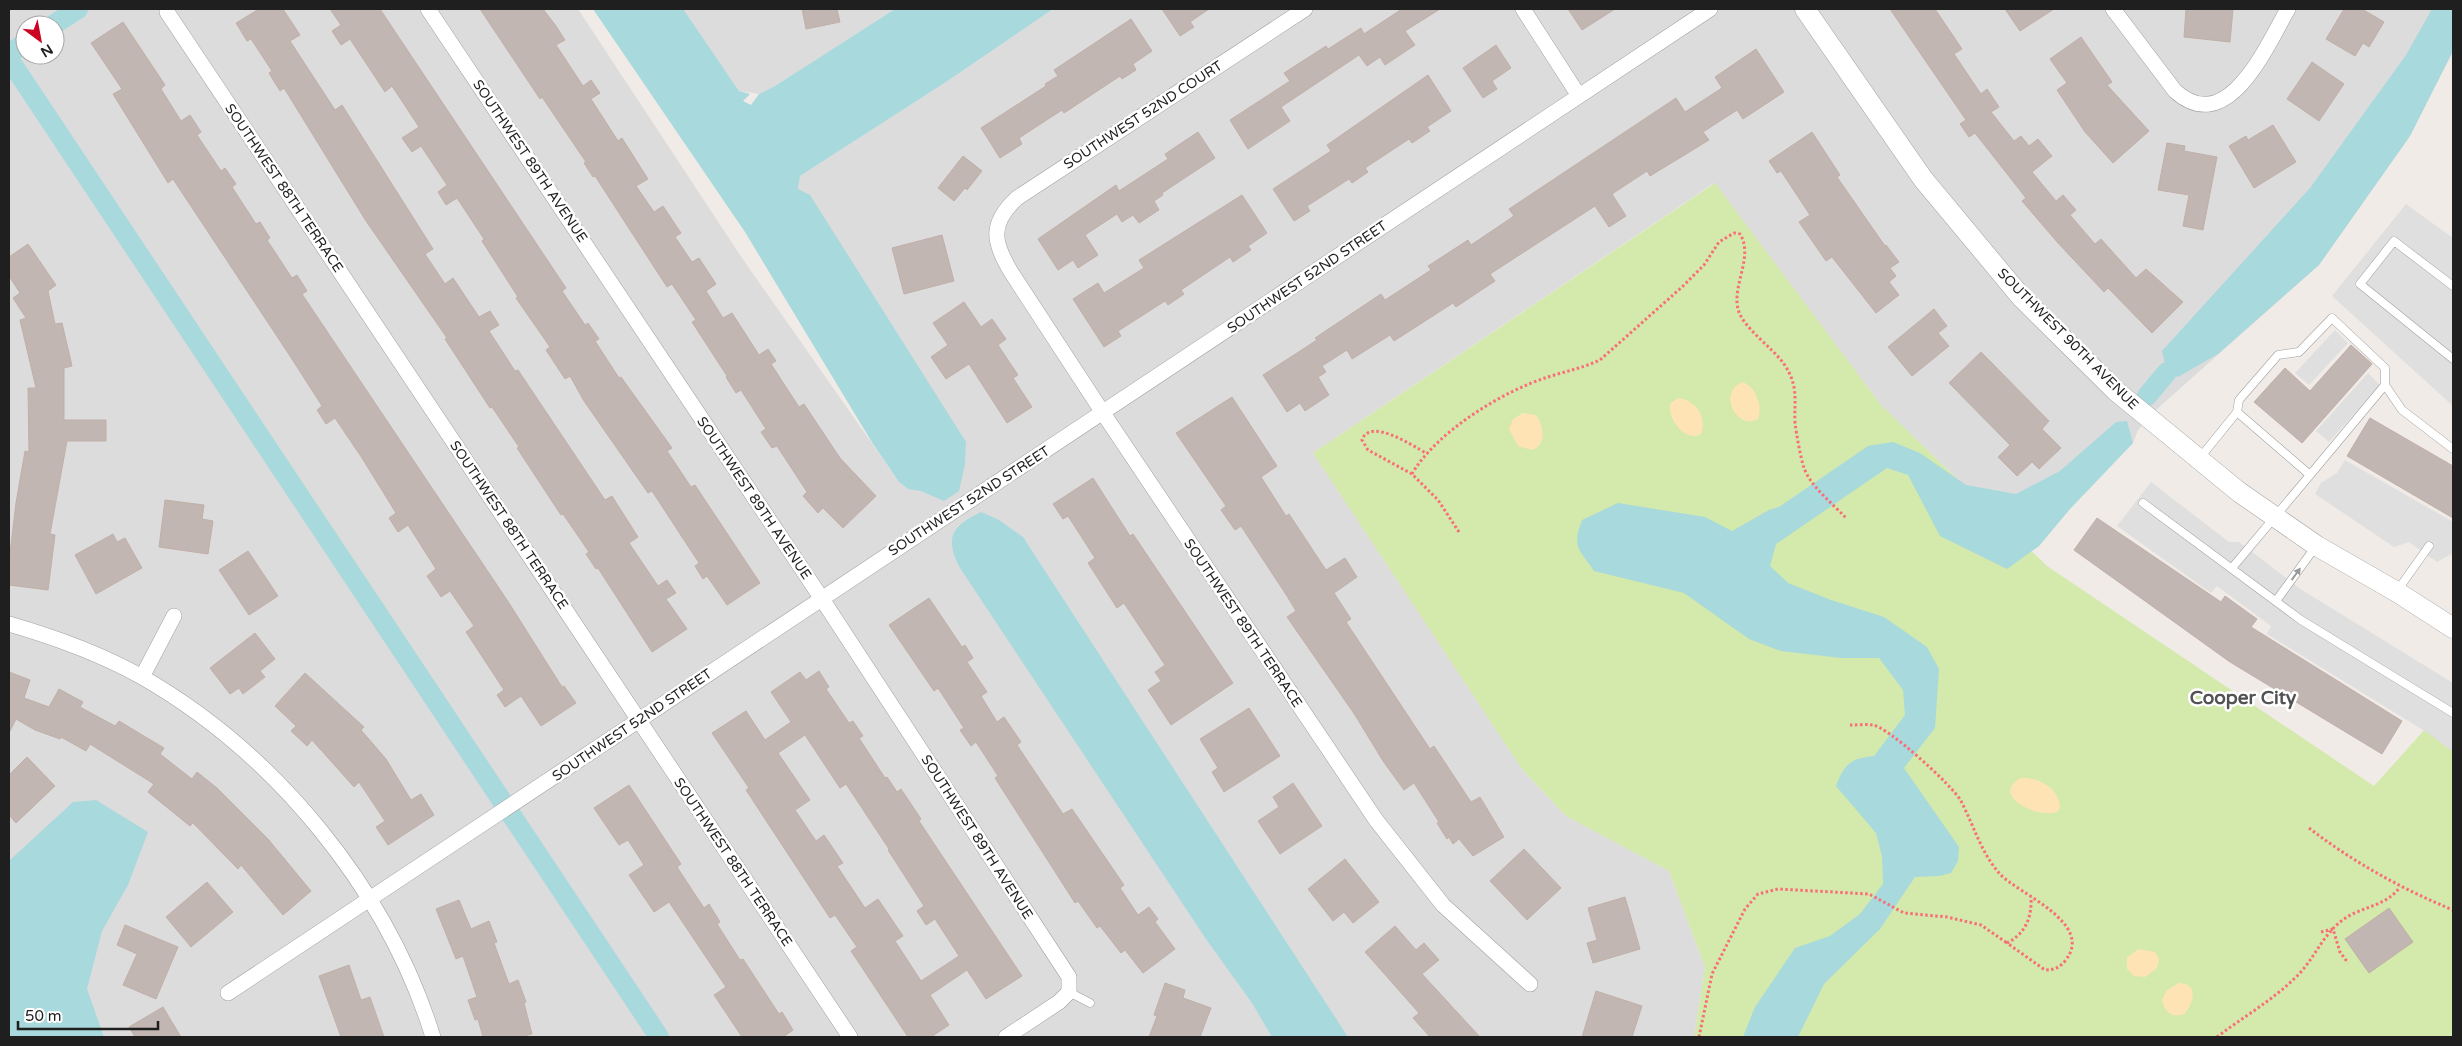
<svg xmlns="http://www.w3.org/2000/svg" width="2462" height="1046" font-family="'Varela Round',sans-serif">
<rect width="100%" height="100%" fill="#f0ebe6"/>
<!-- residential -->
<path fill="#dddcdc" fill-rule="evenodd" d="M9 9H578L742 258 899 482 908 489 798 189 800 176 946 82 1053 9H2453V51L2410 136 2319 265 2157 409 2138 430 2133 443 2069 510 2039 546 2032 551 1881 405 1714 183 1313 453 1522 769 1566 816 1669 871 1705 967 1694 1037H9ZM25 25H55V55H25Z
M682 9H895L775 86 759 94 739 91Z"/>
<!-- grass -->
<path fill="#d4e9ac" d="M1715 183 1881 405 2047 566 2374 786 2427 727 2453 747V1037H1694L1705 967 1669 871 1566 816 1522 769 1313 453Z"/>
<!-- sand -->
<path fill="#fee4b5" d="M1742 382C1756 386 1763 406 1758 419 1739 431 1716 395 1742 382Z
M1678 398C1697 400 1707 418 1701 434 1686 443 1667 419 1670 404Z
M1523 413 1536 415C1544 426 1547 445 1532 450L1518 446 1509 429 1513 419Z
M2021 778C2039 777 2060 789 2060 808L2057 812C2037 819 1989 795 2021 778Z
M2138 949 2155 952 2159 959 2157 968 2145 977 2134 976 2127 969V958Z
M2179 983C2199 983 2194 1004 2184 1014 2172 1018 2165 1013 2162 1000L2167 990Z"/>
<!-- parking -->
<path fill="#dfdfdf" d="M2406 204 2453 238V406L2332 296Z
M2335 330 2348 343 2309 385 2295 373Z
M2368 373 2380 385 2329 442 2316 431Z
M2345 460 2453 522V553L2437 562 2409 542 2394 547 2315 494 2321 483 2337 473Z
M2151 482 2229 542H2239L2302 590 2453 683V752L2428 733 2267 634 2271 626 2217 586 2211 593 2117 526Z"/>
<!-- water -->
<path fill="#a7d9dd" d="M593 9H683L739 91 750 94 743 101 751 105 759 94 775 86 895 9H1053L946 82 800 176 798 189 810 195 966 442 965 464 959 491 944 501 921 491 908 489 899 482 873 444 745 232Z
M2432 9H2453V51L2410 136 2319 265 2218 354 2178 377 2167 372 2162 351 2310 188 2406 55Z
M2127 421 2133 443 2069 510 2039 546 2007 569 1940 536 1908 475 1887 468 1776 544 1770 566 1788 583 1831 600 1884 617 1927 647 1939 669 1935 728 1904 768 1959 847 1958 861 1951 873 1939 876 1915 877 1880 929 1824 984 1798 1037H1743L1755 1007 1795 948 1830 936 1860 914 1883 884 1882 856 1876 833 1836 786C1845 763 1850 759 1874 756L1905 715 1903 690 1879 658H1841L1781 651 1749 639 1684 593 1594 571C1578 548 1572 547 1582 520L1618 503 1705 517 1732 531 1769 510 1779 507 1868 446 1893 442 1920 453 1966 485 2016 494 2060 471 2116 422Z
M981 512 999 520 1023 537 1348 1037H1272L1252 1003 1206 939 960 568C944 537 952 526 981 512Z
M96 800 148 832 128 885 102 931 87 989 104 1037H9V861L73 802Z"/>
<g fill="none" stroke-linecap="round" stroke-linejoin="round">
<!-- canal -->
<path stroke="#a7d9dd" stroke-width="20" d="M53 25 78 9
M9 54 25 43
M9 59 659 1037
M2147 396 2167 372"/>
</g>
<!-- building -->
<path fill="#c1b6b2" stroke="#c1afa8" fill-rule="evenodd" d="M259 9H283L300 35 290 41 335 110 342 105 433 249 425 254 445 284 453 278 479 317 490 311 499 325 489 331 515 371 518 370 605 500 612 496 638 537 629 543 658 586 667 580 676 593 666 599 687 629 652 652 598 568 596 569 586 554 589 552 563 514 561 515 517 448 519 447 492 407 490 408 445 339 447 338 366 221 284 88 280 91 269 73 272 71 251 39 247 41 236 23Z
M330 9H380L566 288 562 291 585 325 588 323 599 339 595 341 619 378 621 377 672 448 667 451 691 487 695 485 760 583 727 605 707 576 703 579 695 566 699 563 652 491 648 493 584 401 570 376 565 379 546 350 550 347 516 298 518 297 482 241 484 239 457 198 446 205 438 192 447 185 421 146 412 152 402 138 419 127 392 86 385 92 350 39 341 45 332 31 341 25Z
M480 9H543L556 26 565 40 556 45 583 86 591 80 600 93 591 99 618 141 622 138 648 179 636 186 654 212 663 206 681 233 675 237 692 262 699 258 716 284 706 291 723 318 732 313 759 355 768 349 776 361 771 364 799 407 804 404 840 458 876 496 843 528 823 508 818 513 803 496 807 492 777 446 772 448 761 432 766 429 741 390 736 393 726 377 727 376 692 322 696 320 672 284 667 287 595 176 593 177 584 163 586 162 542 97 540 99Z
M802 9H837L840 22 806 29Z
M1162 9H1209L1190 22 1194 27 1180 36Z
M1402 9H1440L1405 31 1415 45 1385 65 1380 57 1367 66 1359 55 1281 107 1290 121 1248 149 1230 120 1290 81 1284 73 1326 46 1328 49 1361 28 1364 34Z
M1568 9H1615L1582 30Z
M1890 9H1935L1962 49 1954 54 1981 94 1987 89 1999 107 1991 112 2014 141 2021 136 2029 146 2038 139 2052 156 2032 172 2056 201 2063 195 2076 210 2070 215 2095 244 2101 239 2136 278 2146 269 2183 302 2152 333 2108 288 2104 292 2058 243 2022 201 2026 198 1975 133 1969 137 1960 124 1966 120Z
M2005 9H2054L2020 31Z
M2186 9H2233L2230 42 2184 37Z
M2344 9H2362L2384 22 2369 47 2363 43 2355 56 2326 39Z
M1131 19 1152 51 1133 64 1136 70 1122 79 1120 76 1064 113 1062 110 1019 138 1022 144 1000 158 981 128 1046 86 1045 84 1058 76 1054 70Z
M123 22 165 85 161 89 181 121 190 115 201 132 197 135 221 171 225 168 236 184 232 187 256 224 260 222 270 238 267 240 292 278 297 275 307 291 302 294 509 603 562 687 564 686 576 703 541 726 521 696 505 707 497 695 504 690 466 632 474 626 450 591 441 597 427 576 436 569 408 525 398 532 389 518 396 513 362 458 335 418 326 424 317 410 322 406 290 356 173 179 168 183 113 94 122 89 91 43Z
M2081 37 2112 82 2107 85 2149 131 2113 163 2085 132 2057 90 2067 83 2050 59Z
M1496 45 1511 68 1492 81 1497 89 1483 98 1463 68Z
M1756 49 1784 92 1743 119 1737 110 1703 132 1709 140 1650 176 1647 171 1612 194 1626 216 1609 227 1595 206 1490 274 1495 281 1456 307 1453 303 1394 341 1390 335 1352 359 1347 350 1322 366 1326 372 1318 377 1329 395 1305 411 1300 403 1287 412 1263 375 1317 340 1315 338 1381 294 1385 300 1431 270 1428 266 1468 240 1471 245 1514 216 1509 209 1676 98 1685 112 1722 88 1715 77Z
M2312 62 2344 84 2319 121 2287 99Z
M1428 75 1451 111 1427 127 1430 131 1412 143 1409 139 1365 168 1368 172 1352 183 1349 179 1307 206 1310 211 1294 221 1273 189 1331 151 1327 145Z
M2273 125 2296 162 2254 188 2229 146 2246 136 2248 140Z
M1198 132 1215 158 1162 193 1163 195 1154 201 1159 210 1139 223 1133 215 1122 222 1117 214 1085 235 1098 255 1078 268 1073 260 1058 270 1038 239 1116 185 1119 191 1168 159 1165 154Z
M1812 132 1840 175 1837 177 1885 246 1886 245 1899 262 1890 268 1896 276 1889 282 1899 295 1876 313 1832 257 1826 261 1799 222 1810 215 1781 171 1777 173 1769 161Z
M2167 143 2185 146 2184 151 2217 157 2203 230 2183 226 2189 195 2158 190Z
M963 156 982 171 967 190 965 188 954 201 938 188Z
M1242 195 1267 233 1248 246 1251 250 1233 262 1230 257 1181 290 1184 294 1168 305 1165 301 1118 331 1121 336 1104 347 1073 299 1098 283 1104 293 1144 268 1139 260Z
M942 235 954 281 904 294 892 248Z
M28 244 56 285 48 291 55 324 62 323 72 366 64 368V420H106V441H67L50 534 55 535 48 590 9 585V562L16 503 25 451 29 452 28 388H36L20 320 26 318 13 298 20 293 9 276V257Z
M964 302 981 327 992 319 1006 339 998 345 1018 375 1013 378 1032 407 1007 423 969 364 946 379 931 357 948 345 933 323Z
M1934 309 1947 326 1938 333 1949 346 1912 376 1888 347Z
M2351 345 2372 364 2302 443 2254 402 2285 368 2310 391Z
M1981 352 2049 421 2042 429 2061 448 2039 469 2032 462 2017 476 1998 457 2010 445 1949 383Z
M1232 397 1277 466 1261 477 1286 516 1289 514 1326 570 1345 558 1357 577 1334 593 1351 619 1346 622 1430 749 1434 746 1471 802 1480 797 1504 837 1473 856 1459 839 1453 844 1449 837 1447 839 1437 823 1439 822 1414 783 1404 790 1383 761 1355 715 1287 617 1296 611 1287 596 1241 526 1235 530 1221 510 1226 506 1176 433Z
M2370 418 2453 466V518L2347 456Z
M1093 478 1130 536 1133 534 1233 683 1171 725 1148 690 1161 681 1155 672 1165 665 1124 603 1117 608 1088 563 1095 558 1068 516 1063 519 1053 504Z
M165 500 204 505 202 519 213 521 208 554 159 547Z
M2097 518 2221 602 2225 596 2257 619 2251 627 2402 721 2382 754 2230 662 2074 550Z
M113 534 117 542 125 538 142 568 96 594 75 555Z
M248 551 278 596 249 615 219 570Z
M929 598 962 647 965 645 973 658 967 662 987 692 981 696 997 722 1004 717 1021 742 1017 745 1063 814 1072 809 1124 885 1120 888 1138 915 1149 907 1158 919 1155 922 1175 949 1143 973 1125 950 1121 953 1100 926 1097 928 1078 901 1075 903 995 778 998 776 976 742 971 746 960 730 964 728 938 688 934 691 889 625Z
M255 633 275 659 260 671 265 677 243 694 239 688 230 694 210 668Z
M819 671 829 687 826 689 849 723 853 721 863 736 859 738 885 778 887 777 897 792 901 789 921 819 919 821 1022 976 986 999 967 970 939 989 930 995 949 1025 931 1037H908L851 951 857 947 835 915 830 918 746 790 749 788 712 733 746 711 765 740 791 722 771 692 800 672 806 680ZM805 735 840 788 846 784 889 849 888 850 924 906 917 911 926 925 935 919 959 956 921 981 895 941 903 936 878 899 865 908 837 866 843 863 824 835 816 841 795 810 810 800 778 753Z
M9 672 30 680 24 698 49 707 59 689 83 702 80 707 115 726 119 721 164 748 160 754 192 779 197 772 217 788 268 839 311 891 283 915 241 865 238 869 193 823 190 826 148 792 154 784 90 744 86 751 61 737 60 739 35 730 16 719 9 733Z
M305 673 364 727 361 730 386 759 411 800 421 794 434 815 388 845 376 827 385 821 359 782 354 787 312 740 307 746 291 731 296 726 275 706Z
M1249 708 1280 756 1224 792 1212 772 1218 768 1200 739Z
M27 757 55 786 16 823 9 815V775Z
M1293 783 1322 826 1280 854 1258 821 1279 807 1273 797Z
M629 785 681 864 677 867 704 908 709 904 720 922 717 924 740 960 743 959 779 1014 782 1012 793 1030 783 1037H742L714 995 726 987 669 902 654 912 629 875 644 865 628 840 619 845 594 808Z
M1524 849 1561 888 1527 920 1490 881Z
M1345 859 1379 902 1353 923 1344 912 1333 921 1308 889Z
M207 882 233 912 191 947 166 917Z
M1625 897 1640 949 1593 963 1587 943 1597 940 1588 908Z
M459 900 471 929 489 921 497 942 494 943 509 984 518 980 526 1002 524 1003 532 1034 520 1037H483L478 1019 475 1020 468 1000 477 997 463 956 456 959 436 909Z
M2389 908 2413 942 2369 973 2345 939Z
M125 925 178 947 156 999 123 985 137 954 117 945Z
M1395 926 1416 950 1424 943 1439 960 1422 974 1480 1037H1430L1413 1018 1419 1013 1365 952Z
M349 965 361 1000 370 997 384 1037H341L319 976Z
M1165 983 1185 990 1183 998 1211 1008 1200 1037H1149L1157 1016 1154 1015Z
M1596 991 1642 1006 1632 1037H1582Z
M163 1007 181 1037H135L129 1027Z"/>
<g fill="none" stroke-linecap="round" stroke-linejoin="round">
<defs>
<path id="service" d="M2453 286 2394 241 2360 284 2453 359
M2199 459 2237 412 2239 400 2278 355 2299 352 2332 318 2385 368V385L2402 410 2453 449
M2310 475 2385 385
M2143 503 2301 620 2453 713
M2232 568 2310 475 2237 412
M2397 591 2429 546
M2276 601 2316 546
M1069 992 1090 1003"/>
<path id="minor" d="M428 9 822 599 1069 977V992L1059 1002 1006 1037
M1305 9 1017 198C989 224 993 242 1011 272L1103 413 1376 820 1443 905 1530 984
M1523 9 1579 96
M2113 9 2175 91C2228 139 2267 45 2288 9
M167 12 850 1037
M9 624C54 637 101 654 142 677 276 754 387 889 433 1037
M142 677 174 616
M228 993 1710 9"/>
<path id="tertiary" d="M1805 9 1923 179 2022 298 2116 391 2239 492 2317 546 2397 592 2453 628"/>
</defs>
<!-- service casing -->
<use href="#service" stroke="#a0a0a0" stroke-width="9"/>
<!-- minor casing -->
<use href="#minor" stroke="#a0a0a0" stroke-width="16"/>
<!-- tertiary casing -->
<use href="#tertiary" stroke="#a0a0a0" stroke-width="21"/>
<!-- path -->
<path stroke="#f86f76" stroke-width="3" stroke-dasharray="2.5 2.5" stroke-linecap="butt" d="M1412 474 1368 450 1362 440C1370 417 1413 446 1426 453
M1459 532 1438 500 1412 474C1436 432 1503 391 1548 377 1566 371 1583 368 1600 360L1682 287 1704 265 1719 242 1734 233 1740 234C1754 256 1732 285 1738 309 1742 327 1773 348 1784 364 1799 386 1794 400 1795 423 1797 437 1800 455 1804 468 1811 487 1833 504 1846 518
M1850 725C1857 725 1866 724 1873 725 1888 727 1953 786 1961 801 1974 826 1981 853 2000 874 2018 894 2096 923 2065 961 2059 968 2054 970 2045 970L2007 943C2026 933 2032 917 2031 897
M2309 828C2353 862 2402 889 2453 910
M2321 932 2333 929 2340 952 2348 963
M1699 1037 1712 974 1745 909 1758 894 1778 889 1869 894 1904 913 1947 917 1981 925 2007 943
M2217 1037C2243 1017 2273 1000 2296 977 2313 961 2321 938 2339 923 2358 906 2385 908 2400 887"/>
<!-- service -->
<use href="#service" stroke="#fff" stroke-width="8"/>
<!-- minor -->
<use href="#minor" stroke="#fff" stroke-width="15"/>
<!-- tertiary -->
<use href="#tertiary" stroke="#fff" stroke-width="20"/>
</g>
<!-- one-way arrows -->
<defs><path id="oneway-solid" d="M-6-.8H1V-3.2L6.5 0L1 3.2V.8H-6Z" transform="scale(1.25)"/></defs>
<use fill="#9a9a9a" href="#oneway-solid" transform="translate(2296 574) rotate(-54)"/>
<g text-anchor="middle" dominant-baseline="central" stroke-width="5" stroke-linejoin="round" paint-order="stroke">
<!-- street labels -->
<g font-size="14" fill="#1f1f1f" stroke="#fff">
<text transform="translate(1143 115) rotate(-33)">SOUTHWEST 52ND COURT</text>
<text transform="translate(530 161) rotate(56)">SOUTHWEST 89TH AVENUE</text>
<text transform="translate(284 188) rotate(56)">SOUTHWEST 88TH TERRACE</text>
<text transform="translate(1307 277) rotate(-34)">SOUTHWEST 52ND STREET</text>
<text transform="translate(2068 339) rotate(45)">SOUTHWEST 90TH AVENUE</text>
<text transform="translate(754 498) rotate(56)">SOUTHWEST 89TH AVENUE</text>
<text transform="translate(969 501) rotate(-33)">SOUTHWEST 52ND STREET</text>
<text transform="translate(509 525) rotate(56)">SOUTHWEST 88TH TERRACE</text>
<text transform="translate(1243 623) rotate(56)">SOUTHWEST 89TH TERRACE</text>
<text transform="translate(632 725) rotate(-34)">SOUTHWEST 52ND STREET</text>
<text transform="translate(977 837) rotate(57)">SOUTHWEST 89TH AVENUE</text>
<text transform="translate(733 862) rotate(56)">SOUTHWEST 88TH TERRACE</text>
</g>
<!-- district labels -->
<g font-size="19" font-weight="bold" fill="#525252" stroke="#fff">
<text x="2243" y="698">Cooper City</text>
</g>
</g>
<!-- border -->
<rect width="2462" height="1046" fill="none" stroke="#1f1f1f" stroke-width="20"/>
<!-- north arrow -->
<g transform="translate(40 40) rotate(148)"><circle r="24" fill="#ffffff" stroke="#a5a5a5"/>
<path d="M0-4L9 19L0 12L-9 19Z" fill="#cc0322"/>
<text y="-8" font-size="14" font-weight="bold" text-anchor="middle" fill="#1f1f1f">N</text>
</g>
<!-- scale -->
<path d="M18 1021v8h140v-8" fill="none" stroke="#1f1f1f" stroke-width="2.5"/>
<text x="25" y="1021" font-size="15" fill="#1f1f1f" stroke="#ffffff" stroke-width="4" paint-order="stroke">50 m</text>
</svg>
